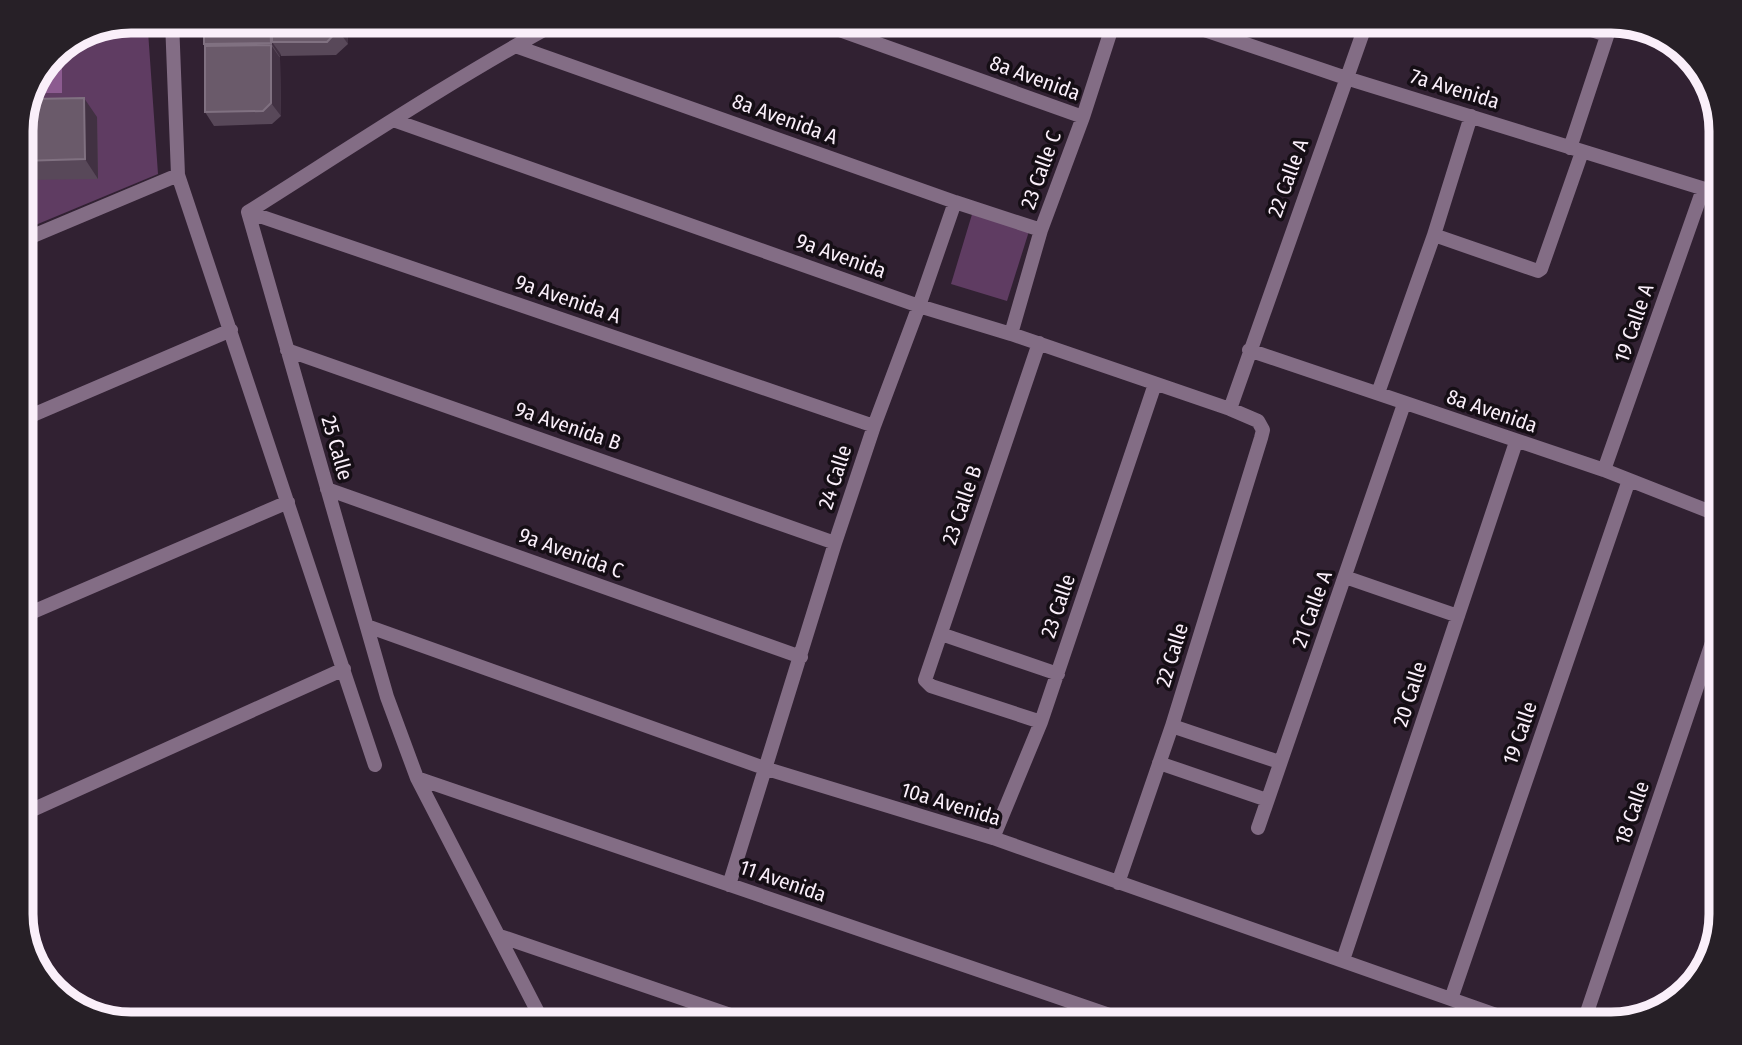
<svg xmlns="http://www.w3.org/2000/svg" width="1742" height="1045" font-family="'Fira Sans Condensed',sans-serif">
<rect width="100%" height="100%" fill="#312132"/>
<!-- green -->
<path fill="#5f3c62" d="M131 21H164L163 29 148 31 158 174 21 231V124L54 53Z
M973 211 1030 228 1007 301 951 284Z"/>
<!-- water -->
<path fill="#8c5b90" d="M50 61H62V93H35Z"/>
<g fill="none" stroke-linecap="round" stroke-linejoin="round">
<!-- minor -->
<path stroke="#836d85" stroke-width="14" d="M172 21 178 175 375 765
M814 21 1083 117
M1178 21 1346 78 1721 194
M1564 21 1607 35
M515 46 955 202 1041 230
M393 120 919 306 1011 334 1230 409 1258 421 1263 430 1261 438 1172 726 1118 883
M1570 148 1612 21
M248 212 387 697 417 778 544 1024
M248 212 874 426
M248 212C351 147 453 79 560 21
M1434 235 1538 271 1541 269 1582 152
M21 241 178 175
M1011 334 1041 230 1083 117 1114 21
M1039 343 925 680 931 686 1041 722
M287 350 835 543
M1249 350 1604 470 1721 516
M1378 393 1434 235 1471 116
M1230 409 1367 21
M21 420 231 330
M1604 470 1703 189
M327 489 801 657
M1345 577 1458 616
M21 617 288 502
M367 626 764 768 993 838 1522 1024
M941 634 1058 674
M1172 726 1279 762
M1159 763 1267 800
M417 778 1136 1024
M21 815 344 669
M1258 828 1404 404
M993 838 1041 722 1155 384
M729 885 835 543 874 426 919 306 955 202
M500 936 757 1024
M1343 960 1516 442
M1451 999 1629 480
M1583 1024 1721 616"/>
</g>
<!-- wall -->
<path fill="#584859" d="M204 21H347L348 44 336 55 281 56 280 53V57H279L280 58 281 116 272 124 214 126 205 112V46L204 44Z
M97 117 98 179 21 180V124Z"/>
<!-- shaded-wall -->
<path fill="#413142" d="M270 21H279L272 42 280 53V57L271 43Z
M338 21H347V22L348 44 338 30Z
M271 45 280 58 281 116 271 103Z
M84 98 97 117 98 179 85 159Z"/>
<!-- building -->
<path fill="#6a5a6a" stroke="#807181" stroke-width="2" d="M204 21H270L271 43 204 44Z
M272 21H338V30L327 42H272Z
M271 45V103L263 111 205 112V46Z
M84 98 85 159 21 161V124L33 99Z"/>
<g text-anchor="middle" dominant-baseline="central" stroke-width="7" stroke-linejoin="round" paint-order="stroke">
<!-- street labels -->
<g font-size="21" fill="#faeffa" stroke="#150e15">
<text transform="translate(1035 78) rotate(20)">8a Avenida</text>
<text transform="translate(1455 89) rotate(17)">7a Avenida</text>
<text transform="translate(785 119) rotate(20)">8a Avenida A</text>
<text transform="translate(1041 170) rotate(-70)">23 Calle C</text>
<text transform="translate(1288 178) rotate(-70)">22 Calle A</text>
<text transform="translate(841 256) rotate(20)">9a Avenida</text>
<text transform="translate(568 299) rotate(19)">9a Avenida A</text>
<text transform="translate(1634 323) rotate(-71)">19 Calle A</text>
<text transform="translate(1492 411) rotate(19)">8a Avenida</text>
<text transform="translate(568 426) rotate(19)">9a Avenida B</text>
<text transform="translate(337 448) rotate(74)">25 Calle</text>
<text transform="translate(835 477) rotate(-72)">24 Calle</text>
<text transform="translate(962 505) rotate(-71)">23 Calle B</text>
<text transform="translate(571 553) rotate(20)">9a Avenida C</text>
<text transform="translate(1058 606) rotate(-71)">23 Calle</text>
<text transform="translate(1312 609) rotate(-70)">21 Calle A</text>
<text transform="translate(1172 655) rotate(-73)">22 Calle</text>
<text transform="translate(1410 694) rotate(-72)">20 Calle</text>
<text transform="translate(1520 733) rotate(-71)">19 Calle</text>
<text transform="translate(951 804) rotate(17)">10a Avenida</text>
<text transform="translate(1632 813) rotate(-71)">18 Calle</text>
<text transform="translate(783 881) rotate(19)">11 Avenida</text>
</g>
</g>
<!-- crop -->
<path d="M0 0H1742V1045H0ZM131 33H1611A98 98 0 0 1 1709 131V914A98 98 0 0 1 1611 1012H131A98 98 0 0 1 33 914V131A98 98 0 0 1 131 33Z" fill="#272027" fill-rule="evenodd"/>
<path fill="none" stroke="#faeffa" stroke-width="9" d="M131 33H1611A98 98 0 0 1 1709 131V914A98 98 0 0 1 1611 1012H131A98 98 0 0 1 33 914V131A98 98 0 0 1 131 33Z"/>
</svg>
